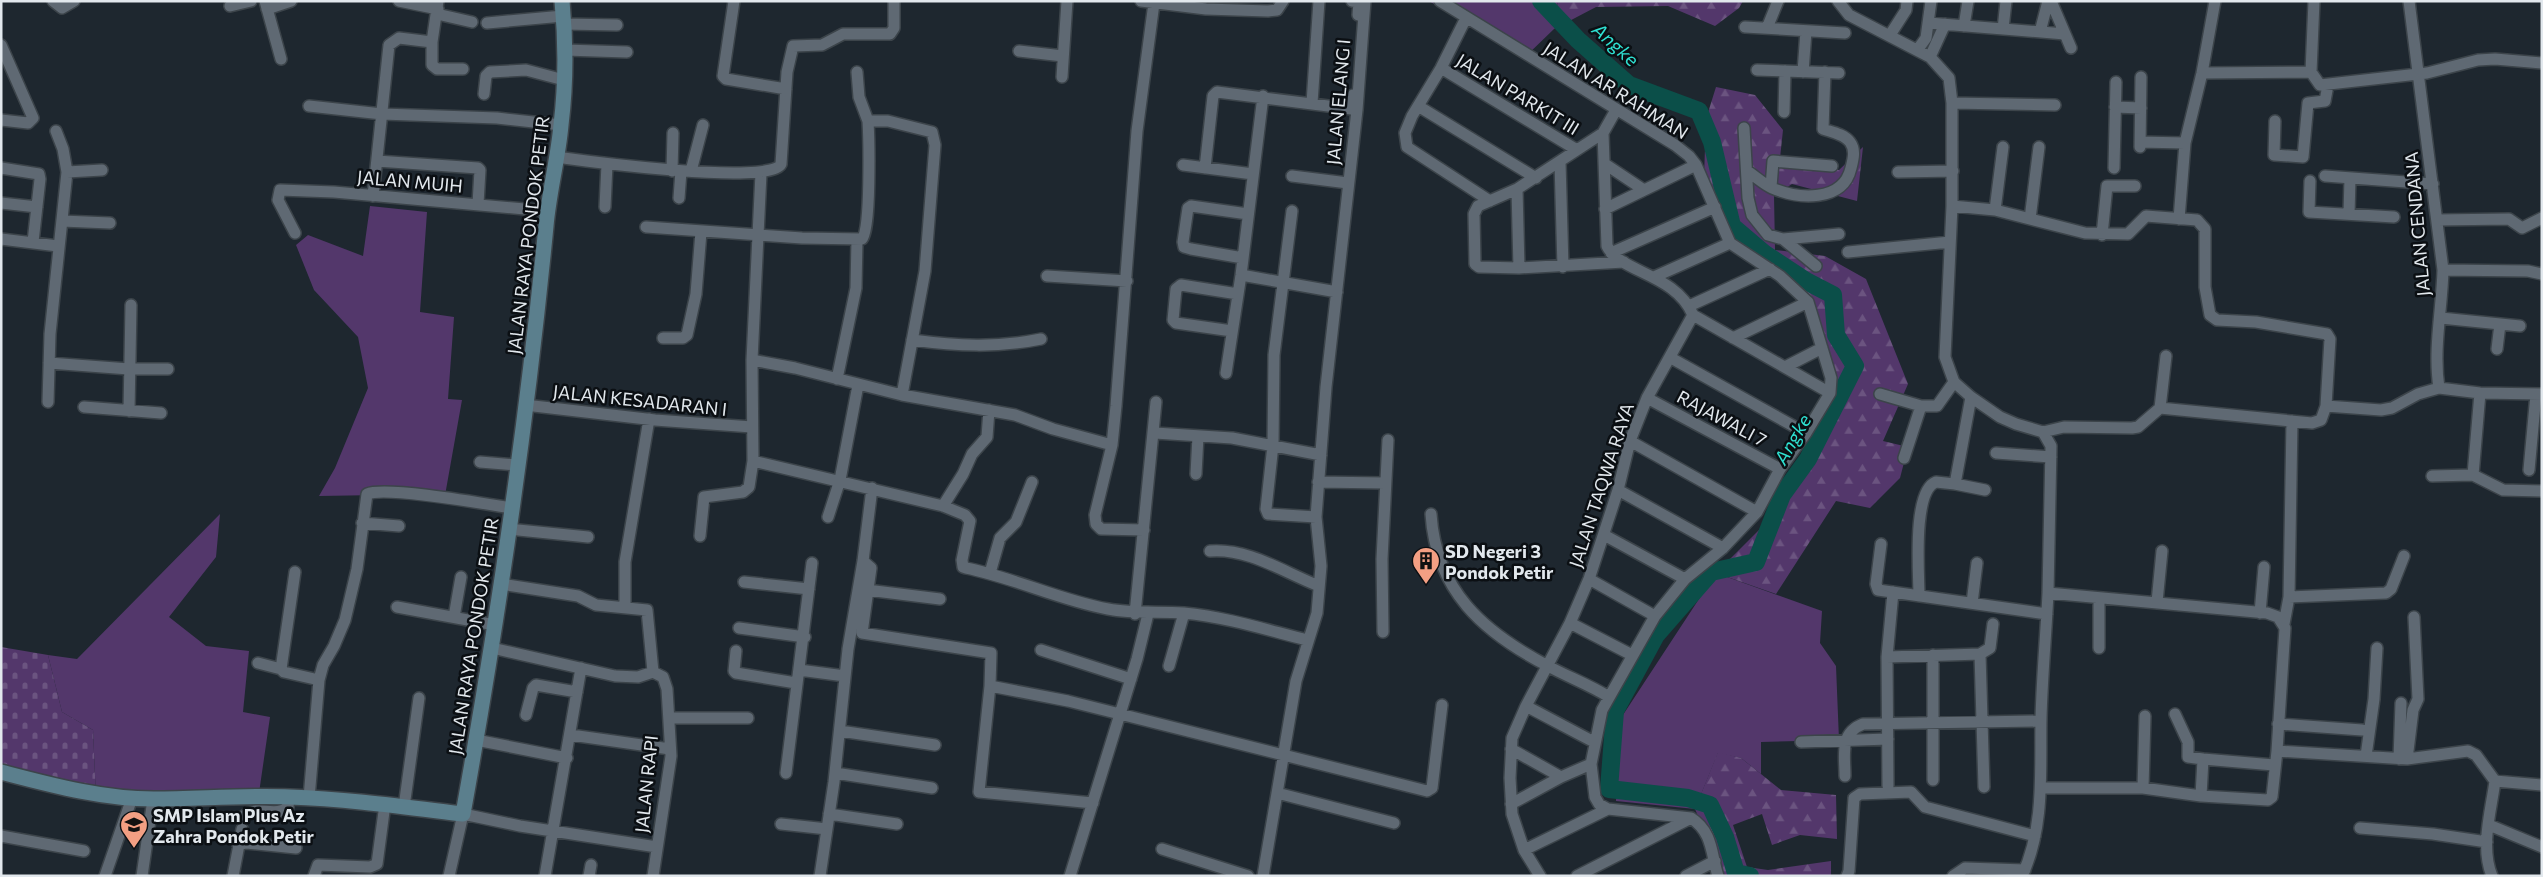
<svg xmlns="http://www.w3.org/2000/svg" width="2543" height="877" font-family="Commissioner,sans-serif">
<defs>
<pattern id="forest-firs" width="22" height="20" patternUnits="userSpaceOnUse" patternTransform="scale(1.25)"><rect width="22" height="20" fill="#53376b"/><path d="M5 1l3.5 6h-7zM16 11l3.5 6h-7z" fill="#6b5480"/></pattern>
<pattern id="cemetery-stones" width="16" height="16" patternUnits="userSpaceOnUse" patternTransform="scale(1.25)"><rect width="16" height="16" fill="#53376b"/><path d="M2 7V4a2 2 0 0 1 4 0v3zM10 15v-3a2 2 0 0 1 4 0v3z" fill="#6b5480"/></pattern>
</defs>
<rect width="100%" height="100%" fill="#1e272f"/>
<!-- grass -->
<path fill="#53376b" d="M1429 1H1558L1554 29 1524 58Z
M370 206 427 212 420 312 454 317 448 399 462 400 444 501 379 495 319 496 335 468 368 388 358 337 314 290 296 245 308 235 363 256Z
M220 514 216 557 169 617 206 646 249 651 243 712 270 717 258 800 96 798 93 730 62 712 48 655 77 659Z
M1716 573 1822 611 1820 643 1836 666 1839 740 1761 742V774L1741 758 1718 753 1695 809 1616 801 1619 721Z"/>
<!-- forest -->
<path fill="url(#forest-firs)" d="M1558 1H1743L1739 8 1715 26 1668 6 1596 7 1554 29Z
M1716 87 1755 95 1783 130 1780 158 1839 170 1863 147 1857 201 1792 184 1774 196 1775 250 1825 256 1866 279 1908 384 1883 441 1908 447 1900 478 1870 508 1836 501 1776 594 1716 573 1763 526 1835 411 1831 380 1811 307 1783 283 1750 261 1729 234 1704 177 1706 119Z
M1718 752 1741 758 1781 790 1836 795 1837 839 1800 835 1772 845 1762 814 1733 825 1747 867 1768 870 1831 861V876H1724L1695 809Z"/>
<!-- cemetery -->
<path fill="url(#cemetery-stones)" d="M1 647 48 655 62 712 93 730 96 798 1 770Z"/>
<g fill="none" stroke-linecap="round" stroke-linejoin="round">
<!-- river -->
<path stroke="#0b4f49" stroke-width="18" d="M1541 1 1578 40 1629 85 1699 111 1712 142 1732 226 1765 254 1806 281 1833 295 1836 335 1855 366 1808 459 1782 495 1756 562 1711 572 1656 635 1615 711 1609 789 1688 798 1710 805 1725 837 1736 873 1750 876"/>
<defs>
<path id="street" d="M53 1 62 8 74 1
M265 1 281 59
M399 1 438 9
M438 1 432 42V65L437 69H463
M734 1 723 76 726 79 786 89
M1141 1 1206 9 1268 11 1277 10 1283 1
M1352 1 1359 2 1358 15
M1440 1 1675 145 1689 156 1696 165 1730 243 1780 276 1808 302 1831 378 1830 393 1806 433 1780 469 1757 512 1723 548 1685 579 1655 616 1602 710 1591 764 1595 797 1599 804 1608 809 1691 818C1713 832 1711 854 1718 876
M1838 1 1849 15 1930 57 1949 78 1952 103V206L1945 357 1954 382 1971 397 2000 417 2016 424 2043 432 2051 446 2048 593 2267 613 2278 617 2285 628 2277 751 2407 759 2468 751 2476 755 2495 781 2542 785
M2051 1 2071 48
M2314 1 2311 72 2320 85 2427 73 2478 60 2495 59 2542 63
M2409 1 2443 270C2442 309 2433 349 2439 388L2480 393 2542 394
M230 6 251 1
M267 9 291 1
M437 14 472 22
M1466 18 1441 68 1412 116 1405 133 1407 147 1490 201
M487 23 563 16
M1929 23 2065 34
M564 24 617 25
M1964 26 1968 1
M1745 27 1845 33
M1767 28 1778 1
M2003 29 2006 1
M2040 32 2048 1
M1890 35 1906 10 1907 1
M1 45 33 118 28 123 1 120
M1918 49 1926 38 1931 1
M565 50 627 52
M1019 51 1063 56
M1930 57 1945 24
M1441 68 1577 150
M1757 70 1839 73
M857 72 859 97 868 121
M1803 72 1806 31
M2202 73 2311 72
M1062 77 1067 1
M484 94 486 76 490 72 526 70 564 80
M1312 103 1319 1
M1952 103 2055 105
M309 106 382 114 497 118 561 125
M1418 106 1536 178
M2115 107 2141 108
M1784 112 1785 71
M2275 121 2274 155 2303 157 2308 103 2325 101 2328 85
M1744 128 1748 198 1752 215 1768 235 1783 239 1816 266
M1603 133 1517 189 1478 206 1474 214 1475 264 1479 267 1519 268 1624 262
M2140 142 2185 143
M2140 147 2141 77
M556 157C585 161 771 186 781 164L787 72 793 46 822 45 843 34H890L894 28V1
M377 161 478 168 480 170 478 204
M1560 162 1563 267
M1605 164 1644 190
M1183 165 1253 174
M1 168 39 174 40 179 33 242
M1205 168 1213 96 1217 92 1352 109 1353 95
M2114 168 2116 82
M672 171 673 133
M691 171 703 125
M1747 171C1755 176 1763 184 1772 188 1798 199 1843 203 1851 168 1853 160 1856 150 1850 142 1844 134 1832 132 1823 129L1825 72
M67 172 102 170
M1898 172 1953 171
M1292 176 1348 183
M2325 176 2433 184
M2310 181 2309 212 2394 217
M1771 187 1773 161 1832 166
M1517 189 1519 268
M373 196 389 45 399 38 432 42
M679 198 681 171
M1 203 37 207
M1952 206 1995 210 2085 233 2128 234 2146 216 2197 220 2205 229V287L2210 315 2217 320 2256 322 2327 334 2330 339 2326 406
M605 207 607 164
M1605 209 1696 165
M1995 210 2003 147
M1292 211 1274 355 1273 445 1266 509 1268 514 1316 517
M2349 214 2350 178
M2030 219 2039 147
M2179 219 2185 143 2202 73 2215 1
M2437 220 2509 219 2522 228 2542 218
M62 221 110 223
M646 227 802 238 862 239C871 232 869 138 868 121H888L932 132 935 145 925 271 902 395
M295 233 278 200 280 190 334 192 547 211
M2102 235 2107 186H2135
M1 239 58 246
M1783 239 1839 234
M1848 252 1950 242
M1611 253 1715 207
M1243 258 1191 249 1184 247 1183 242 1188 208 1191 206 1248 214
M2443 270 2528 271 2542 274
M1241 275 1337 292
M1047 276 1127 281
M1654 277 1730 243
M1689 306 1770 269
M1693 315 1830 393
M2441 318 2520 326
M1232 331 1176 323 1173 320 1176 289 1181 285 1238 294
M663 338H683L687 335 696 294 701 232
M1733 338 1808 302
M912 340C957 346 997 348 1041 339
M2497 349 2500 324
M1671 358 1806 433
M752 360 795 368 902 395 1015 415 1053 429 1112 445
M49 363 129 369H168
M1785 367 1822 348
M1226 373 1241 275 1263 96
M837 379 856 288 857 240
M1880 394 1921 406H1937L1954 382
M1647 398 1780 469
M48 402 50 334 67 172 63 149 56 131
M525 405 655 420 752 427
M84 407 161 413
M2160 408 2312 423 2321 420 2326 406 2381 410 2392 408 2418 394 2439 388
M129 411 131 305
M2043 432 2064 427 2132 428 2138 427 2160 408 2166 356
M1155 433 1232 438 1321 455
M1630 441 1757 512
M1996 453 2051 457
M1904 458 1921 406
M753 461 943 506 965 515 970 521 962 560 963 567 966 568C1015 578 1059 600 1108 609 1134 614 1159 611 1184 613 1226 617 1267 630 1307 640
M480 462 517 465
M2529 470 2536 394
M1196 474 1198 436
M2473 475 2480 393
M2432 476 2473 475 2503 490 2542 491
M1318 482 1385 483
M1955 484 1985 490
M1618 490 1723 548
M943 506 963 474 972 454 987 437 989 410
M1431 514C1436 591 1483 632 1548 666 1568 677 1590 685 1609 697
M828 517 840 480 858 385
M362 523 399 526
M508 529 588 537
M1144 530 1101 529 1096 524 1095 515 1112 445 1116 406 1137 131 1154 3
M1604 535 1685 579
M700 536 704 497 743 492 749 487 753 461 752 360 761 173
M1881 544 1876 584 1878 590 2047 614
M1210 551C1249 548 1283 572 1319 586
M863 561 871 568 862 633 991 653 990 686 1068 701 1427 791 1432 788 1442 705
M295 572 281 669 284 672 319 680
M990 573 1000 538 1016 522 1032 482
M1589 579 1655 616
M744 582 809 589
M867 590 940 599
M1919 596C1919 574 1912 491 1936 482L1955 484 1971 397
M2289 597 2386 593 2391 589 2404 556
M2099 598V648
M2157 602 2162 551
M1972 603 1977 563
M625 606V562L649 419
M397 607 495 625
M2260 613 2264 567
M1135 614 1156 402
M454 617 461 577
M1570 623 1632 655
M2284 624 2289 597 2292 421
M739 628 805 637
M1383 632 1382 559 1388 440
M492 648 615 676 638 677 653 672 647 610 596 605 578 596 501 584
M1041 650 1131 679
M736 651 734 671 736 673 796 683
M1887 657 1980 654
M258 663 281 669
M1169 666 1184 613
M799 670 845 676
M990 686 979 792 1093 803
M1526 706 1594 742
M2175 714 2188 742V757L2203 759 2201 796
M526 715 533 688 536 685 577 692
M669 718H748
M2278 724 2362 730
M840 731 935 745
M571 735 670 749
M476 740 567 758
M1801 742 1888 739
M1511 749 1561 777
M2366 756 2374 699 2377 648
M2203 759 2274 765
M2399 759 2401 703
M2407 759 2413 710 2418 699 2414 617
M786 773 812 563
M835 773 932 788
M1845 776C1845 756 1839 733 1863 724L2041 721
M1933 780V655
M1888 786 1887 657 1893 592
M1984 787 1980 654 1990 648 1993 624
M2041 788H2143L2201 796 2268 800 2272 797 2277 751
M2143 788 2145 716
M1277 793 1394 823
M309 798 319 680 323 665 334 646 345 620 357 569 367 494C386 486 486 504 511 508
M1511 804 1561 777 1591 764
M404 807 419 698
M829 814 897 824
M245 815C255 805 277 818 288 807L289 797
M781 824 827 829
M2489 825 2542 847
M2360 828 2433 834 2487 842
M1 836 84 851
M238 845 246 843 296 848
M1162 849 1248 876
M1524 850 1608 809
M105 876 132 798
M142 876 153 799
M233 876 242 829
M314 876 318 865 370 867 377 864 385 804
M449 876 463 814 520 826 657 847
M545 876 581 668
M589 876 591 865
M653 876 671 756 667 689 663 677 653 672
M820 876 834 782 848 649 863 561 872 488
M1070 876 1137 659 1148 614
M1263 876 1296 681 1317 613 1321 566 1316 517 1326 387 1357 110 1365 1
M1540 876 1524 850 1512 814 1510 778 1512 738 1526 706 1570 623 1589 579 1618 490 1630 441 1647 398 1693 315C1675 273 1620 273 1607 246L1603 133 1616 110
M1577 876 1691 818
M1686 876 1715 861
M1847 876 1849 871 1854 798 1860 794 1911 792 1925 807 2035 836
M1953 876 1965 868 2025 870
M2022 876C2045 827 2040 771 2041 719 2042 677 2046 635 2048 593
M2492 876C2480 847 2491 811 2495 781"/>
<path id="secondary" d="M1 772C51 785 102 799 154 799 199 799 244 795 290 797 348 799 405 807 463 814 498 619 527 423 546 226 549 192 558 159 561 125 566 84 566 42 562 1"/>
</defs>
<!-- street casing -->
<use href="#street" stroke="#3c444a" stroke-width="14"/>
<!-- secondary casing -->
<use href="#secondary" stroke="#3c444a" stroke-width="18"/>
<!-- street -->
<use href="#street" stroke="#5f6973" stroke-width="11"/>
<!-- secondary -->
<use href="#secondary" stroke="#5b7f8d" stroke-width="15"/>
</g>
<!-- icons -->
<defs>
<symbol id="building-pin" viewBox="-11 -11 22 30"><path d="M0 17L-7.5 6A9.5 9.5 0 1 1 7.5 6Z" fill="#f39f83" stroke="#0b0f13"/><path d="M-4-6H4V6H1V3H-1V6H-4ZM-2.5-4.3h1.7v1.8h-1.7ZM.8-4.3h1.7v1.8H.8ZM-2.5-1h1.7V.8h-1.7ZM.8-1h1.7V.8H.8Z" fill="#111"/></symbol>
<symbol id="school-pin" viewBox="-11 -11 22 30"><path d="M0 17L-7.5 6A9.5 9.5 0 1 1 7.5 6Z" fill="#f39f83" stroke="#0b0f13"/><path d="M0-5L7-2L0 1L-7-2ZM-4 1L0 2.5L4 1V4Q0 6-4 4Z" fill="#111"/></symbol>
</defs>
<g fill-rule="evenodd">
<use href="#building-pin" x="1410" y="545" width="32" height="43"/>
<use href="#school-pin" x="118" y="809" width="32" height="43"/>
</g>
<g text-anchor="middle" dominant-baseline="central" stroke-width="5" stroke-linejoin="round" paint-order="stroke">
<!-- street labels -->
<g font-size="18" fill="#e2e8ed" stroke="#0b0f13">
<text transform="translate(1616 90) rotate(32)">JALAN AR RAHMAN</text>
<text transform="translate(1518 94) rotate(31)">JALAN PARKIT III</text>
<text transform="translate(1338 102) rotate(-85)">JALAN ELANG I</text>
<text transform="translate(410 181) rotate(5)">JALAN MUIH</text>
<text transform="translate(2417 224) rotate(-95)">JALAN CENDANA</text>
<text transform="translate(528 235) rotate(-83)">JALAN RAYA PONDOK PETIR</text>
<text transform="translate(640 400) rotate(6)">JALAN KESADARAN I</text>
<text transform="translate(1722 418) rotate(28)">RAJAWALI 7</text>
<text transform="translate(1601 485) rotate(-72)">JALAN TAQWA RAYA</text>
<text transform="translate(473 636) rotate(-81)">JALAN RAYA PONDOK PETIR</text>
<text transform="translate(646 784) rotate(-84)">JALAN RAPI</text>
</g>
<!-- poi labels -->
<g font-size="18" font-weight="bold" fill="#e2e8ed" stroke="#0b0f13" text-anchor="start">
<text x="1445" y="551">SD Negeri 3<tspan x="1445" dy="21">Pondok Petir</tspan></text>
<text x="153" y="815">SMP Islam Plus Az<tspan x="153" dy="21">Zahra Pondok Petir</tspan></text>
</g>
<!-- water labels -->
<g font-size="19" font-style="italic" fill="#2fe1d2" stroke="#0b0f13">
<text transform="translate(1616 44) rotate(42)">Angke</text>
<text transform="translate(1792 439) rotate(-60)">Angke</text>
</g>
</g>
<!-- border -->
<rect width="2543" height="877" fill="none" stroke="#e2e8ed" stroke-width="5"/>
</svg>
